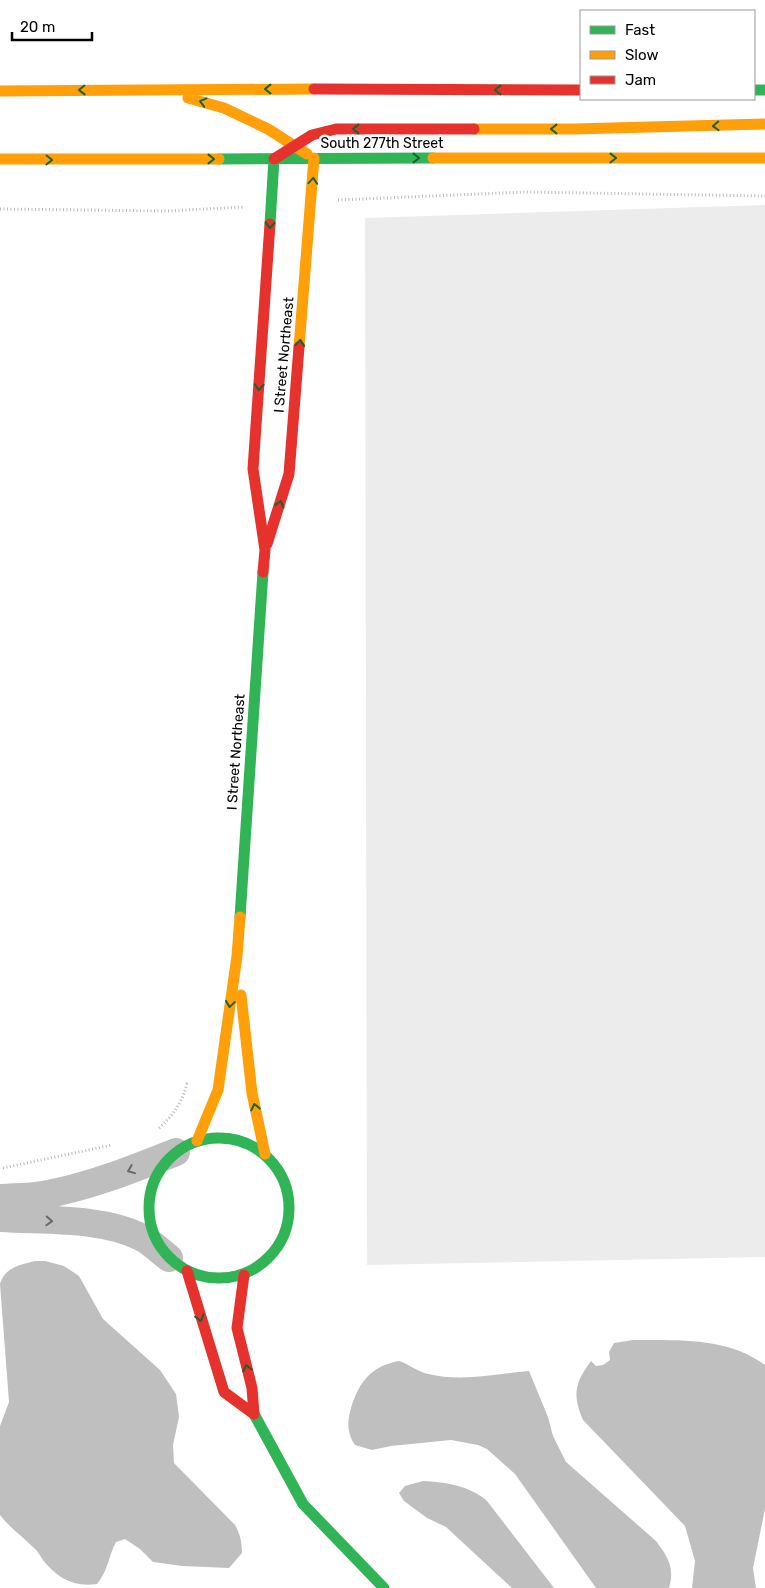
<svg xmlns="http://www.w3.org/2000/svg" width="765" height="1588" font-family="Rubik,sans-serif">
<rect width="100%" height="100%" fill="#fff"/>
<!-- green -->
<path fill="#ececec" d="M765 205V1257L367 1265 365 218Z"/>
<!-- water -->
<path fill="#bfbfbf" d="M35 1261H45L64 1266 79 1276 103 1319 160 1370 176 1394 179 1417 173 1445 174 1463 235 1525C240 1534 242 1542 242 1553L229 1568 182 1566 153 1562 140 1549 125 1539 116 1542C108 1557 109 1569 97 1584 74 1588 56 1577 43 1560 40 1556 38 1551 34 1548 23 1537 10 1528 0 1515V1426L9 1402 0 1284C5 1267 20 1265 35 1261Z
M633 1340C677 1340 728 1337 765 1365V1509L753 1568 756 1588H692L695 1561 685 1526 583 1420C572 1394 575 1383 591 1361L596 1366 603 1365 610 1360 609 1352 614 1343Z
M399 1361C409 1364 418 1372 428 1374 461 1382 496 1374 529 1371L548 1417 553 1436 566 1462 656 1541C668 1557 675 1568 669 1588H596L515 1474 487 1449 478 1445 451 1440 391 1446 372 1450 355 1445C347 1433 347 1422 351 1408 359 1382 371 1366 399 1361Z
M423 1481C445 1482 471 1486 487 1501L554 1588H512L446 1527 427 1518 404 1501 399 1493 405 1486Z"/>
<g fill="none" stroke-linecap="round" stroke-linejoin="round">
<!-- path -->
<path stroke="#b9b9b9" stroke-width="3" stroke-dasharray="1 2.5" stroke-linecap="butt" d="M338 200 525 192 765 196
M0 209 166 211 245 207
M159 1128C174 1115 182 1102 187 1084L190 1085
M3 1168 112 1145"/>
<!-- street -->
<path stroke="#bebebe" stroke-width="28" d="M0 1198C14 1197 29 1197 43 1195 89 1187 133 1169 176 1152
M0 1218C44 1221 101 1217 141 1237 151 1242 160 1251 169 1258"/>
<!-- fast -->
<path stroke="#30b455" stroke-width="11" d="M754 90H765
M219 159 433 158
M270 224 274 159
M240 917 263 572
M149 1208a70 70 0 1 1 140 0a70 70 0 1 1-140 0Z
M254 1414 303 1504 384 1588"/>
<!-- slow -->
<path stroke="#ff9f0a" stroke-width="11" d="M0 91 314 89
M188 98 224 108 268 129 307 154
M474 129H574L765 124
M433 158H765
M0 159H219
M299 347 314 158
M241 995 252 1093 265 1154
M197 1141 218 1090 237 956 240 917"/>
<!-- jam -->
<path stroke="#e5322d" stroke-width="11" d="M314 89 581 90
M274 159 312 135 336 129H474
M267 544 289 474 299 347
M263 572 265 550 253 469 270 224
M187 1271 224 1392 254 1414 252 1388 237 1328 244 1275"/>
</g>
<!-- one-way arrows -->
<defs><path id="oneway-chevron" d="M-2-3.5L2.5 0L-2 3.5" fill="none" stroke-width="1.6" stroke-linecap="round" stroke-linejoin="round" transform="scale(1.25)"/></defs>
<g stroke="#1a632f">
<use href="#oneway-chevron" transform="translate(268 89) rotate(180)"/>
<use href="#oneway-chevron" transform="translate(82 90) rotate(179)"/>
<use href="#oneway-chevron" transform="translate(498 90) rotate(-180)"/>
<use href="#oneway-chevron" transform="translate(203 102) rotate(-165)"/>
<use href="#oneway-chevron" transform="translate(716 126) rotate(178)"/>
<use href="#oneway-chevron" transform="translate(356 129) rotate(180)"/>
<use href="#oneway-chevron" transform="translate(554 129) rotate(180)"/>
<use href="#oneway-chevron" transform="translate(416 158)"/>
<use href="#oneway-chevron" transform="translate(613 158)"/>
<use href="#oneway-chevron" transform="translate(211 159)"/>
<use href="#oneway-chevron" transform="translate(49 160) rotate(1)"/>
<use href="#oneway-chevron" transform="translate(313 181) rotate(-86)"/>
<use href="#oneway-chevron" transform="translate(270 225) rotate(94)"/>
<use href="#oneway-chevron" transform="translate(300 343) rotate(-85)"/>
<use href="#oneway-chevron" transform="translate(259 387) rotate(94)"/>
<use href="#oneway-chevron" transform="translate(280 504) rotate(-73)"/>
<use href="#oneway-chevron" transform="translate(230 1004) rotate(98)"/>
<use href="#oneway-chevron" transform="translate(255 1107) rotate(-102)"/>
<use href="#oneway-chevron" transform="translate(200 1318) rotate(75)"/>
<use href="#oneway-chevron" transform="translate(247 1368) rotate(-103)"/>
</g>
<g stroke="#686868">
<use href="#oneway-chevron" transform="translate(131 1170) rotate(158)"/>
<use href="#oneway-chevron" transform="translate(49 1221) rotate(3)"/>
</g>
<g text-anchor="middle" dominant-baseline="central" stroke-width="5" stroke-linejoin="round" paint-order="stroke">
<!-- street labels -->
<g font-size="14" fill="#000" stroke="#fff">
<text x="382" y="143">South 277th Street</text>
<text transform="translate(284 355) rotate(-85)">I Street Northeast</text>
<text transform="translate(236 752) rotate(-86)">I Street Northeast</text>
</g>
</g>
<!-- legend -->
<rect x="580" y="10" width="175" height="90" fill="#ffffff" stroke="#999999"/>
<rect x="590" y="26" width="25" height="8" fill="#30b455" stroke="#999999"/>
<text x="625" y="35" font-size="15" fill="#000000">Fast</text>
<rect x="590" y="51" width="25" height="8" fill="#ff9f0a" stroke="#999999"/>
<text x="625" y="60" font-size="15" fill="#000000">Slow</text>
<rect x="590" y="76" width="25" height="8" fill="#e5322d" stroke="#999999"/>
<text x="625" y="85" font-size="15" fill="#000000">Jam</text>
<!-- scale -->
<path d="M12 32v8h80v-8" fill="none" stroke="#000000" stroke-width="2.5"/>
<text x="20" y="32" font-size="15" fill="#000000" stroke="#ffffff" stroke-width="4" paint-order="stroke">20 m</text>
</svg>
